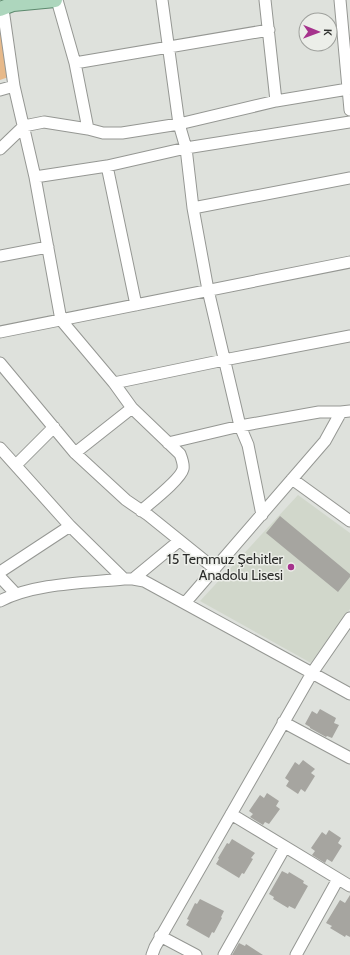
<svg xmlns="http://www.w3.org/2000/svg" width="350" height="955" font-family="Cabin,sans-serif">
<rect width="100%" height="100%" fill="#dee1dc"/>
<!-- built -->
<path fill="#d1d7cb" d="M298 495 350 533V609L311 663 200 601Z"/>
<!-- green -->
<path fill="#e7b98a" d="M0 18 14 75 0 80Z"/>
<!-- building -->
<path fill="#a6a5a0" d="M280 516 350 574V577L338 592 266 533Z
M320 709 336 718 334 723 339 725 332 738 327 736 326 737 310 728V727L305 724 312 711 317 714Z
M303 760 315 769 311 773 315 776 305 792 301 789 298 794 286 786 289 781 285 778 295 762 299 765Z
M267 793 279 801 276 806 280 809 269 824 265 822 263 825 250 817 253 814 249 811 260 795 264 798Z
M329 830 341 838 338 843 342 846 332 862 327 859 325 863 312 855 315 851 311 848 322 832 326 835Z
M232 839 255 853 251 858 253 859 244 874 242 873 239 878 216 864 219 859 218 858 227 843 229 844Z
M282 871 288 874 289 872 304 881 303 883 308 886 295 909 289 906 288 908 273 899 274 897 269 894Z
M350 895V937L346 935 345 937 330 928 332 926 326 923 340 900 345 903Z
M200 899 224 911 221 917 222 918 214 933 212 932 209 938 186 925 189 920 187 919 195 903 197 904Z
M239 943 245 946 246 944 263 955H232Z"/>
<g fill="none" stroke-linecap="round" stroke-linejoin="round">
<defs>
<path id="minor" d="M57 0 75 63 88 129
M162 0 179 124 186 148 193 208 208 290 240 426 248 445 262 515
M265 0 276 101
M340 0 350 110
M3 9 14 86 35 177 61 320 114 383 132 408 180 454C182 459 184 464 183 469 181 479 150 503 141 511
M75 63 269 30
M0 90 14 86
M0 149 24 126 44 122 88 129 103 133H122L179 124 276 101 348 89
M107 166 136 305
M35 177 107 166 186 148 350 122
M193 208 350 178
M0 256 48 247
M0 332 350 262
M0 363 75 453 126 500 148 515 215 569
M114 383 224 360 350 336
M168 443 240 426 319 412H341
M0 448 70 526 124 579
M75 453 132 408
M16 465 54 427
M292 479 350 521
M0 572 70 526
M0 577 16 594
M133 579 179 541
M0 601C35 583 85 583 124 579H133L144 581 312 673 350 694
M185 603 325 441 341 412 350 411
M283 722 350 758
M231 814 350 886
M160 936 196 955
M152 955 155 947 312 673 350 618
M224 955 285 847
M296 955 338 879"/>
<path id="major" d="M0 9 13 4 55 0"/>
</defs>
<!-- minor casing -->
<use href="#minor" stroke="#959793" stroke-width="13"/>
<!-- major casing -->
<use href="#major" stroke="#5c896d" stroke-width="16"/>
<!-- minor -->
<use href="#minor" stroke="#fff" stroke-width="11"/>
<!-- major -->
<use href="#major" stroke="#add6bd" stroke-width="14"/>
</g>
<!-- markers -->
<circle fill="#a6338d" stroke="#eceee9" stroke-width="1.5" cx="291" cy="567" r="4"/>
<g text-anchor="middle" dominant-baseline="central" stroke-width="3" stroke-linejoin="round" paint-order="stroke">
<!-- poi labels -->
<g font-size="14" fill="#2c2d2b" stroke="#eceee9" text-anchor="end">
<text x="283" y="559">15 Temmuz Şehitler<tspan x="283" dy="16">Anadolu Lisesi</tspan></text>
</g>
</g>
<!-- north arrow -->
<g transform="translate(318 32) rotate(91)"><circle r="19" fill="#eceee9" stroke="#9fa19d"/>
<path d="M0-3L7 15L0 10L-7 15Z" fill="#a6338d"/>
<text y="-6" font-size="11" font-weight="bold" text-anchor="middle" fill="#2c2d2b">K</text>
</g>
</svg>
